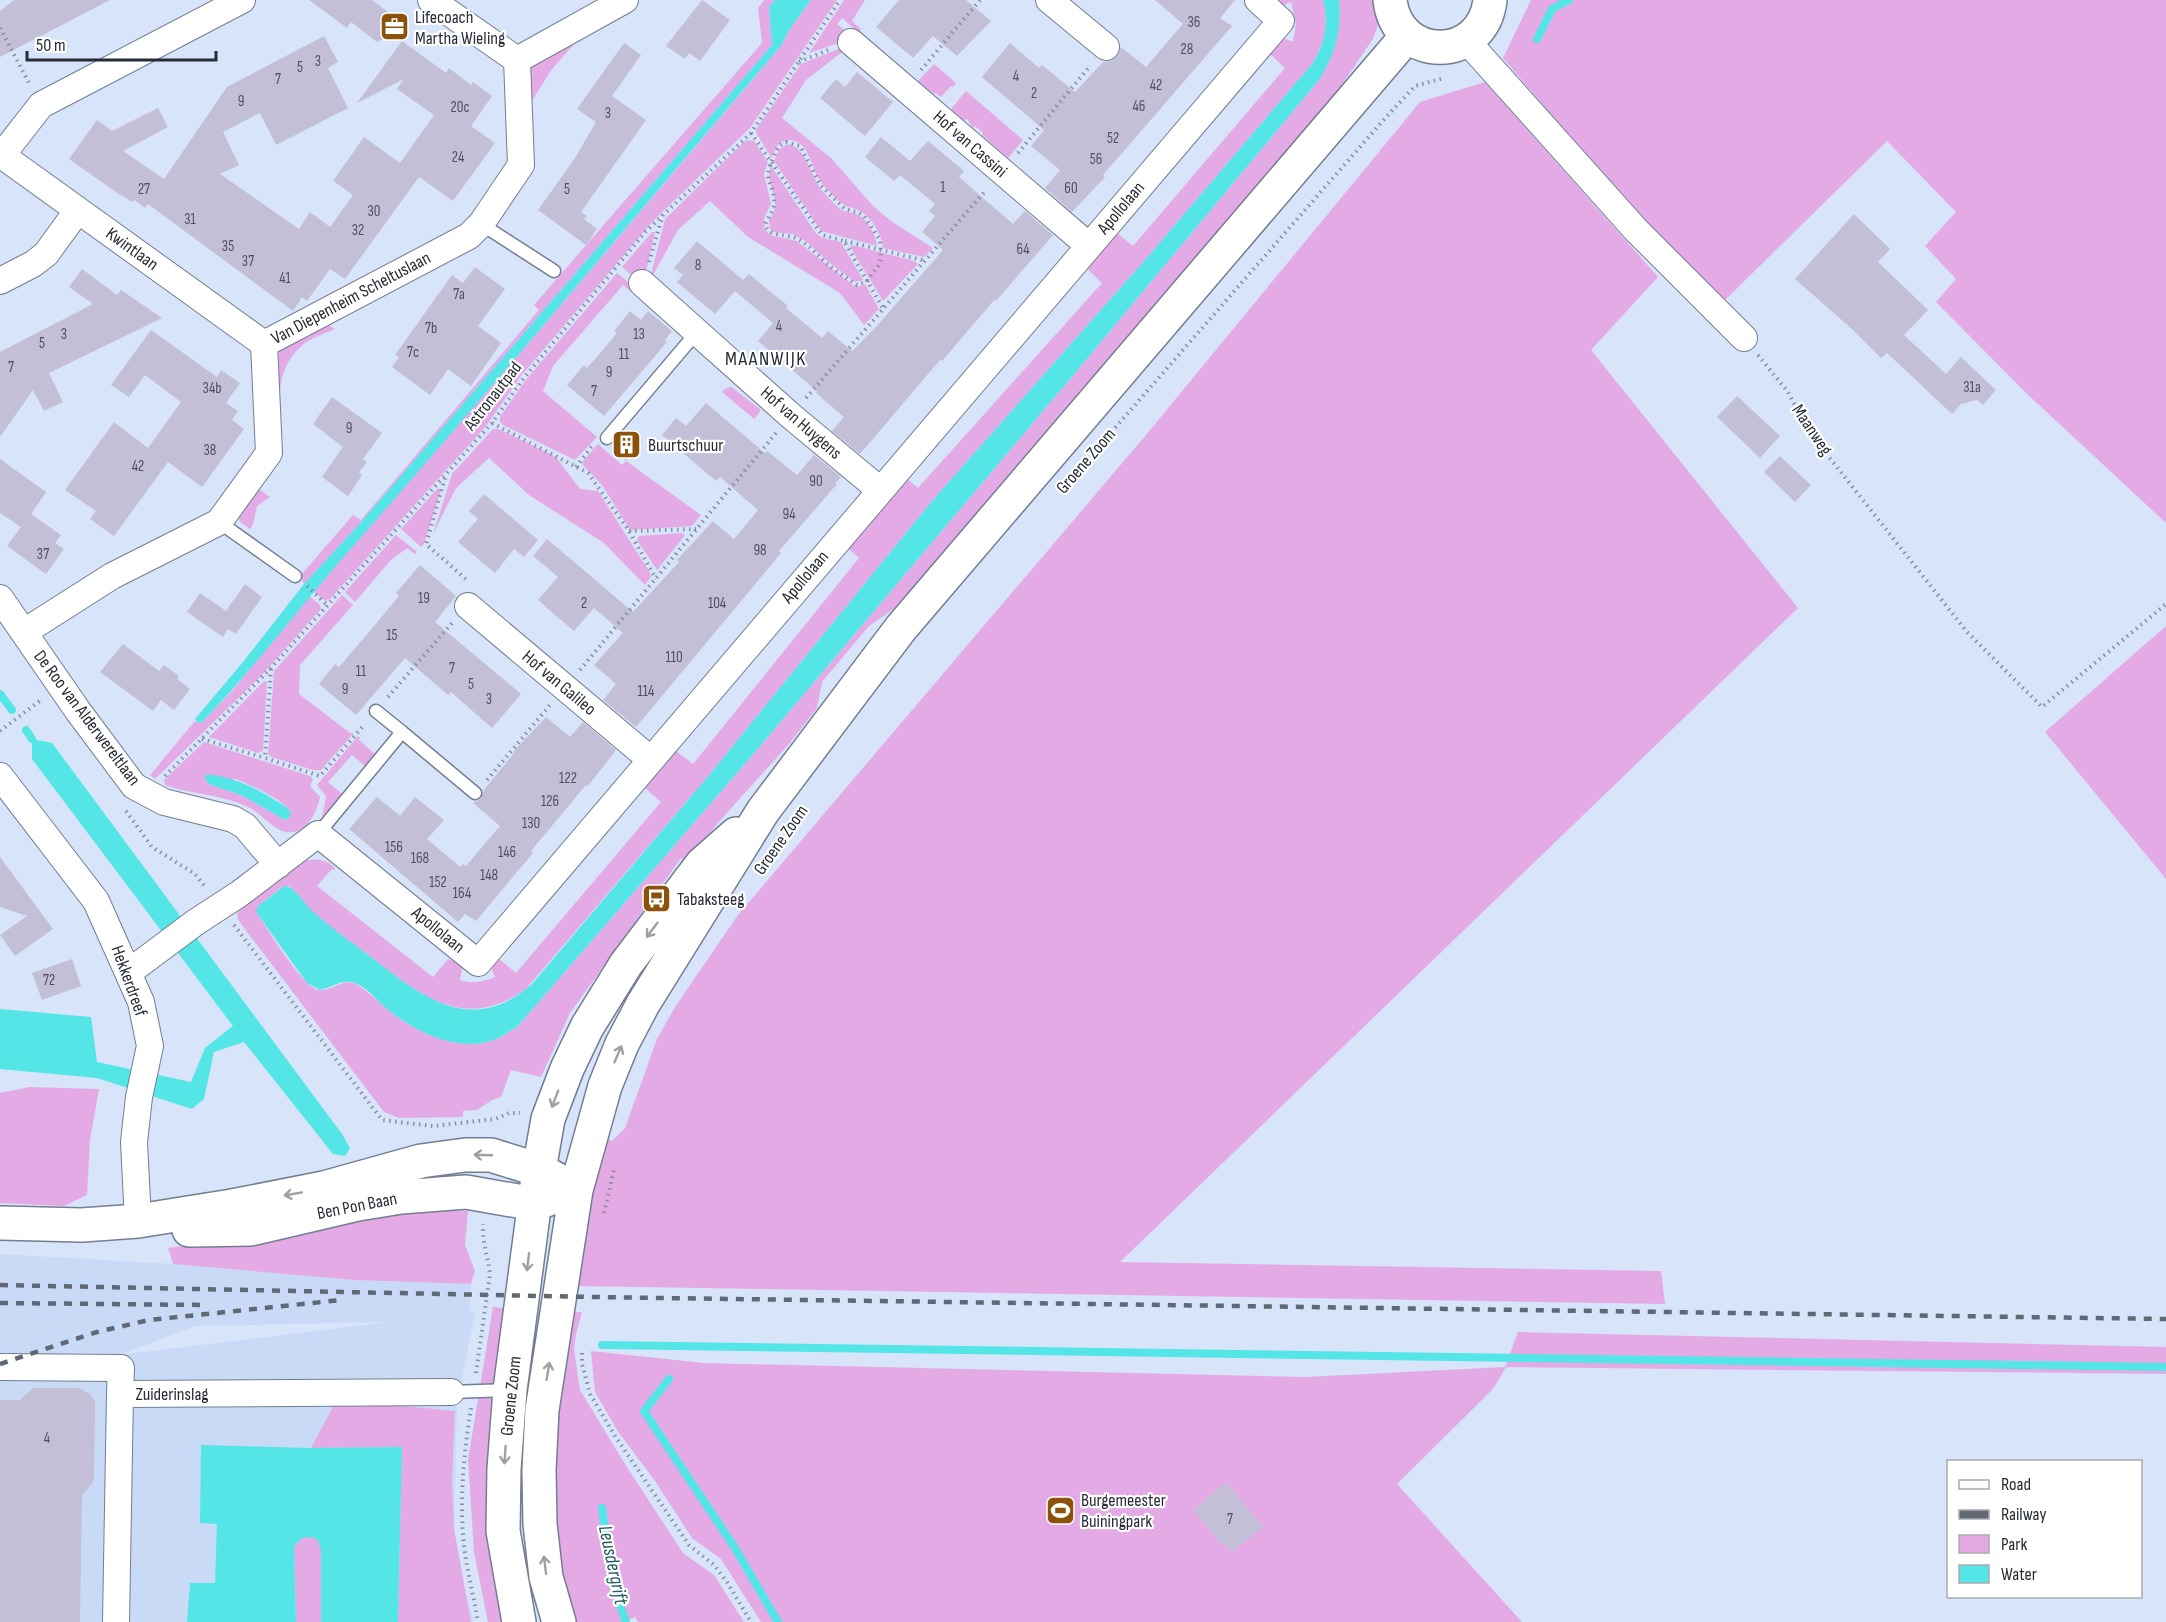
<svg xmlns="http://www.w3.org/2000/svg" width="2166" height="1622" font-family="'Sofia Sans Condensed',sans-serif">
<rect width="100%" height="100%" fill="#d7e4fa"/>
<!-- built -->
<path fill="#c9daf6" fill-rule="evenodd" d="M0 1254 173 1264 354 1280 471 1284 470 1311H475L457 1404 454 1529 466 1595 474 1622H0ZM381 1322V1323L119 1355 195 1326Z"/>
<!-- green -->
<path fill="#e4aae5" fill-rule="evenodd" d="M764 0H775L769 7 772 45 362 521 304 584 300 576 353 515 361 520 539 310 534 305 762 43 758 8Z
M811 0H837L750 128 653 221 521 376 486 426 329 600 325 601 313 591 537 333 781 46 789 30Z
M844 0H865L852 21 861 29 858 32 842 18 837 24 854 38 809 53Z
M1272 0H1323C1329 24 1325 43 1312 64L1146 259 932 501 705 780 526 989C463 1033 419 995 368 955 349 940 327 927 310 910 303 902 297 893 289 886L282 887 258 906 257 913C267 928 303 988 319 990 332 991 341 979 355 983 367 991 377 1000 387 1009 415 1032 458 1053 494 1040 502 1037 510 1031 518 1026L750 758 1070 379 1319 80C1335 55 1341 30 1339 0H1379V22L1373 39 1323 112 1261 190 907 599 868 627 822 682 817 708 788 745 717 824 687 862 681 858 570 1013 541 1077 511 1070 501 1097 492 1100 477 1110 463 1111V1117L399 1118 384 1112 238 920 237 910 240 906 300 863C312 857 326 859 335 868V870L332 869 317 886 433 977 448 959 463 964 460 980C472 984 483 982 495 977L489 962 497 957 516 973 661 802 644 787 642 789 641 784 674 748H677L676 751 693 764 859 558 842 543 840 545 839 541 898 471H903L901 474 918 488 1102 283 1082 264 1112 229 1133 246 1285 68 1268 52 1278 36 1293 42 1296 24 1291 2 1277 8Z
M1531 0H2166V523L2026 393 1936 302 1956 279 1925 246 1956 212 1887 141 1720 305 1614 188 1503 58Z
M574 42 575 43 552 69 526 110 523 87 531 66Z
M846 46V49L806 80 782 118 831 158 873 206 891 221 933 248 924 257 883 248C882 235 872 219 862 212 854 207 845 208 838 200 831 193 824 187 819 179 811 167 809 141 790 140 779 139 775 149 772 158L756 133 757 128 801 64Z
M934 64 956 83 953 87 951 86 941 97 935 93 934 94 918 81Z
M1485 82 1658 277 1591 350 1798 608 1120 1262 1661 1271 1665 1304 576 1286 600 1136 612 1141 625 1128 657 1039 675 1007 738 915 1146 435 1420 102Z
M966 91 1023 140 1008 158 982 135 983 133 975 126 973 128 967 119 965 121 951 109Z
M746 140 754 141 768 162 764 174 771 204 764 218 765 230 773 236 797 241 854 286 858 287 865 284 879 309 864 325 840 293 748 237 710 201 678 230 653 275H651L665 219Z
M788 144C808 149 811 178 823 192 829 198 834 204 840 209 846 213 852 212 858 215 868 219 876 236 877 246L821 231 774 161 779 149Z
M771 166 815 232 822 238 841 242 863 280 855 282 827 261 806 241 792 234 774 232 770 229 769 220C785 198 763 186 771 166Z
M652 232H655L643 285 622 267Z
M852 245 914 261 918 264 883 301 850 247Z
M617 273 638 290 635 295 623 285 553 366 543 391 597 437 575 460 503 425 500 422V417L525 381Z
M327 324 335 329C325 333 313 337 304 344 286 358 277 382 281 404L277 409 275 359C284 341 310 333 327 324Z
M730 386 761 410 754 419 722 392 726 388 728 389Z
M493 429H499L556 457 580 489 598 491 649 571 651 577 645 585 604 543 529 495 489 458 456 488 433 534 452 474Z
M598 444 622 465 626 461 701 515 692 526 630 530 602 485 583 465V461Z
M257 488 270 497 257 506 253 524 250 529 240 522 238 515Z
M438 488 441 490 424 544 421 547 401 529Z
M681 533 685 535 657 570 637 540 639 536Z
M396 535 417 552 415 554 407 548 391 560 355 602 345 592Z
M342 595 353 605 300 665 299 694 350 733H354L321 770H313L271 757 268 754 274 671Z
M309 596 320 605 321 609 261 676 155 779 150 775 195 721 198 723 202 722 232 691Z
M2166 626V879L2045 732Z
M264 681 267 682 263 751 258 753 209 737Z
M358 736 360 738 359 740 375 754 365 766 352 755 328 782 342 794 322 817 326 796 317 785Z
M204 742 310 776 313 779 310 786 320 797C317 811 309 830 293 832 277 835 263 815 250 808 223 794 193 795 165 785L164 780ZM236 779C250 785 285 800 291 813L289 818 285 820 243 796 209 784 206 781Z
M29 1087 99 1089 90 1140 87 1195 64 1206 0 1203V1093Z
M405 1209 468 1211 465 1245 475 1271 471 1284 354 1280 173 1264 168 1248 346 1221Z
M493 1307 513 1309 506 1622H488L474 1552 468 1460Z
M575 1312H582L576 1334 574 1349 580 1390 625 1464 683 1553 714 1575 744 1622H638L635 1617 625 1622H572L562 1599 551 1487 555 1433 564 1365Z
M1518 1332 2166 1347V1374L1506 1367 1493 1389 1397 1484 1522 1622H761L721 1559 692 1538 655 1481 617 1430 595 1392 591 1351 704 1363 1306 1377 1505 1367Z
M334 1405 404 1406 455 1411 452 1481 454 1529 471 1622H398L402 1447 311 1448Z
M311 1536 318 1540 321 1550V1622H296L294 1546 302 1538Z"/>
<!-- water -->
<path fill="#54e5e7" d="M775 0H811L789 30 781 46C634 217 490 391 341 560 294 614 252 671 202 722L198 723 195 719 243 662 304 584 362 521 772 45 769 7Z
M1323 0H1339C1342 30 1335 55 1319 80L1070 379 750 758 518 1026C510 1031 502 1037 494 1040 458 1053 415 1032 387 1009 377 1001 365 984 351 982 340 980 330 988 320 990L307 983 256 912 258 906 284 886C295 886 305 905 313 912 333 929 354 944 375 960 425 999 473 1036 532 984L705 780 932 501 1146 259 1312 64C1325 44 1329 23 1323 0Z
M32 739 52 743 342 1134 350 1148 345 1156 333 1154 244 1042 214 1052 204 1099 192 1109 97 1078 0 1069V1009L91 1017 97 1062 191 1082 205 1048 233 1026 32 759Z
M206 774C232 777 251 785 273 799 280 803 287 806 291 813L289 818 285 820 243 796 209 784 205 780Z
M201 1445 311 1448 402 1447 398 1622H321V1550L318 1540C307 1534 302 1537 294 1546L296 1622H187L190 1583H215L217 1524 200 1523Z"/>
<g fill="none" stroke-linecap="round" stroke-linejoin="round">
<!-- stream -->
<path stroke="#54e5e7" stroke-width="8" d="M1537 39 1552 9 1569 0
M0 694 12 710
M26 730 32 739
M602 1345 2166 1367
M669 1379 644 1411 735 1548 778 1622
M602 1508 614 1588 626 1622"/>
</g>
<!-- building -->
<path fill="#c3bfd6" d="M14 0H110L0 57V11Z
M309 0H372L407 26 377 42 351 22 347 28Z
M702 0 730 20 700 61 689 53 685 59 666 46Z
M899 0H966L991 21 957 56 933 36 913 58 876 27Z
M1155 0H1235L1220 18 1232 26 1103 175 1105 177 1072 212 1045 188 1060 170 1031 146 1044 130 982 77 1010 43 1039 68 1042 65 1075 92 1103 62 1111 61 1117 57 1121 47 1146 67 1183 24Z
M324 36 338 62 328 68 348 108 276 145 260 113 223 132 239 165 220 174 299 229 310 212 330 227 353 195 333 181 364 137 400 163 434 115 397 89 404 79 357 103 402 41 446 73 449 68 471 85 473 82 492 96 471 126 495 143 453 201 419 177 345 279 330 269 307 301 302 297 293 311 148 204 145 208 134 200 132 202 123 196V197L69 159 97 120 112 131 158 108 168 127 123 151 164 179 227 87Z
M624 43 641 55 612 96 646 120 581 212 587 216 584 219 597 229 586 245 538 210 575 158 596 122 577 109Z
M857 72 893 102 865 136 820 98 836 79 845 87Z
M881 137 910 161 928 141 964 171 959 177 1013 224 1025 211 1053 235 996 301 995 299 942 361 940 360 860 454 832 431 844 417 816 393 817 391 758 341 773 323 735 291 715 314 677 282 683 275 674 268 697 241 743 280 749 274 788 306 786 308 822 338 828 331 852 351 876 327 943 250 922 232 935 216 929 211 935 204 900 175 894 181 865 157Z
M1854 214 1890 249 1878 262 1928 310 1904 335 1946 374 1961 357 1996 390 1983 405 1977 400 1961 404 1952 414 1887 353 1881 358 1852 329 1795 279Z
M475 267 505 289 478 326 501 343 471 386 448 369 430 395 392 367 399 357 395 355 452 275 463 283Z
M82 269 117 295 121 290 162 318 49 373 63 402 44 411 33 390 0 437V352L93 304 69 287Z
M630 311 641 320 648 311 672 331 665 340 667 342 604 416 567 385 584 365 587 368 602 351 617 333 614 331Z
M151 330 217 377 221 370 240 383 226 403 238 411 232 420 244 429 202 487 168 462 114 536 90 519 96 511 65 490 114 422 148 448 181 402 145 375 129 397 111 385Z
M1737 396 1780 436 1760 458 1717 417Z
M332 397 382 433 363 459 367 462 359 472 362 475 348 496 322 477 343 447 313 424Z
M706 403 765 453 767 451 797 475 814 455 841 477 835 483 837 484 779 551 781 553 636 727 603 700 616 684 594 665 623 633 594 608 574 631 555 615 538 600 558 577 533 556 547 539 633 612 679 562 677 560 713 521 734 539 758 510 720 477 716 481 662 435 676 418 686 426Z
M628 430 642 442 626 461 612 448Z
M1780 456 1811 485 1795 502 1764 472Z
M0 459 46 492 31 514 61 535 55 543 64 549 46 574 7 546 21 527 0 513Z
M484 494 538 540 524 557 514 549 495 573 458 542 478 519 469 511Z
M420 565 456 596 435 622 521 694 492 728 451 692 448 695 405 658 356 715 319 684 335 664 339 667 369 632 399 596 396 593Z
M245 584 262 597 236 634 228 629 223 637 187 612 200 593 226 611Z
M123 644 159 671 164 665 179 676 177 679 190 689 174 710 161 700 153 711 100 672Z
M546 717 570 737 583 722 616 750 588 786 586 785 531 851 533 853 476 921 465 914 458 922 349 829 377 797 400 816 415 797 444 820 427 839 460 867 462 864 466 866 500 826 473 803 481 799 483 791 515 752 514 751Z
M0 857 53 929 15 956 0 935 27 916 0 907Z
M72 959 81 986 42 1000 32 973Z
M33 1388H79L90 1394 95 1402 94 1477 92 1484 82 1495 80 1622H0V1400H20Z
M1226 1482 1263 1527 1232 1552 1225 1544 1223 1546 1193 1510Z"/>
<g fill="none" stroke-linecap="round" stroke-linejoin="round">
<defs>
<path id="lane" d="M481 224 554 271
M607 438 697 332
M219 522 295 576
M376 711 402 732
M318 834 402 732 475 793
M451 1392 509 1390"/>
<path id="street" d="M431 0 517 60
M1049 0 1106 47
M1466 40 1636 230 1744 338
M851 42 1089 246
M0 154 264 344
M2 155 41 105 242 0
M0 281 33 264 46 254 78 210
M642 283 791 416 880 490
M0 598 78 711 134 786 164 802 233 819 245 826 278 865
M468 606 651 760
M24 632 112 576 219 522 269 453 264 344 469 236 481 224 521 165 517 60 625 0
M0 776 96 901 141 1002 150 1046 139 1097 134 1142 138 1221
M129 972 196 922 239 894 318 834 478 963 1281 21 1258 0
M0 1367 121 1368 120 1394
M116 1622 120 1394 451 1392"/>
<path id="secondary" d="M1390 0C1397 63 1483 63 1490 0
M0 1223 82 1225 138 1221 232 1206 324 1188 421 1161 465 1155H491L539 1170 558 1180
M189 1230 251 1229 358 1204 401 1197 466 1192 535 1204 554 1197
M519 1622 503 1531 504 1469 510 1390 539 1170 548 1119 567 1069 587 1027 626 964 702 864 736 834
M559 1622 546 1577 540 1524 539 1470 542 1410 576 1190 605 1086 622 1044 643 1004 763 811 901 628 1407 36"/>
</defs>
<!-- lane casing -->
<use href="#lane" stroke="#727e91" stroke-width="15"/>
<!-- street casing -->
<use href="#street" stroke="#727e91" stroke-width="28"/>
<!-- secondary casing -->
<use href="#secondary" stroke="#727e91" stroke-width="36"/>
<!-- path -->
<path stroke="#868f9f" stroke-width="4" stroke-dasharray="1.5 4.5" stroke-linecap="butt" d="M0 28 29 83
M799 62 828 50
M921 70 980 0
M751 133 822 235 844 241 884 310
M786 142 800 146 821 186 845 209 859 213 864 216 880 240 881 258 878 266 867 281 857 285C847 278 835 271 826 263 817 254 809 245 798 239 786 233 771 238 765 225 768 217 774 211 774 202 774 179 761 184 774 156 777 148 779 145 786 142Z
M1018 153 1090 66
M845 241 926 261
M649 262 663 214
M1758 355 1788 392 1810 433 1967 632 2042 707 2166 604
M806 398 986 190
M492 423 588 473 629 531 656 579
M576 467 592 446
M445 478 426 544 468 581
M1060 491 1387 116 1415 86 1444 78
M629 531 696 529
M307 586 328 606
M271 669 265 758 320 776 364 725
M580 670 776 433
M388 697 452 623
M0 731 41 700
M202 739 265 758
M165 776 271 668 492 423 523 379 647 230 751 133 840 0
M487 780 550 705
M126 811 152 847 195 874 206 888
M234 925 382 1120 433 1126 496 1119 509 1113H520
M604 1213 614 1170
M582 1353V1364L590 1394 615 1436 689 1545 714 1565 727 1582 751 1622
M476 1373 490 1274C488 1256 482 1243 483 1224
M471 1408C464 1453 459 1499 464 1545 467 1571 474 1597 478 1622"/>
<!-- lane -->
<use href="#lane" stroke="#fff" stroke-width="12"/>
<!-- street -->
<use href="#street" stroke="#fff" stroke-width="26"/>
<!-- secondary -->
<use href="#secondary" stroke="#fff" stroke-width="33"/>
<!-- rail -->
<path stroke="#606874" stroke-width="4.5" stroke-dasharray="8 8" stroke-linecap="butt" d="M0 1285 591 1297 2166 1319
M0 1303 205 1305
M0 1364 97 1332 149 1320 341 1300"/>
</g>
<!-- one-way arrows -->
<defs><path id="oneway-shaft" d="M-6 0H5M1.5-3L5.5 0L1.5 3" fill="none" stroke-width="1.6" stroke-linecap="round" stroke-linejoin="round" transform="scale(1.5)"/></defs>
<g stroke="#9ea0a4">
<use href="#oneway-shaft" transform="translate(652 930) rotate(127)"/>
<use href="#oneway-shaft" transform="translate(618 1054) rotate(-67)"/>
<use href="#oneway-shaft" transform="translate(555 1099) rotate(111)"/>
<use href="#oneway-shaft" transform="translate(483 1155) rotate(-178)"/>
<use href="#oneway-shaft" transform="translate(293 1194) rotate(170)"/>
<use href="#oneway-shaft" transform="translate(528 1262) rotate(97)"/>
<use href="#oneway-shaft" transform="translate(548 1371) rotate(-81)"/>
<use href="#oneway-shaft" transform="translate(505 1455) rotate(94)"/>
<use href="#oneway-shaft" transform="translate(545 1565) rotate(-97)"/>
</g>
<!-- icons -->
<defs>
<symbol id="office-square" viewBox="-11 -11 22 22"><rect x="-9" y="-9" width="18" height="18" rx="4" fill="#8c520c" stroke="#fff"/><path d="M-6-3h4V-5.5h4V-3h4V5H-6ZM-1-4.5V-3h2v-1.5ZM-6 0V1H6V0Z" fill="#fff"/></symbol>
<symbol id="building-square" viewBox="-11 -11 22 22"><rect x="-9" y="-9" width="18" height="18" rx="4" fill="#8c520c" stroke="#fff"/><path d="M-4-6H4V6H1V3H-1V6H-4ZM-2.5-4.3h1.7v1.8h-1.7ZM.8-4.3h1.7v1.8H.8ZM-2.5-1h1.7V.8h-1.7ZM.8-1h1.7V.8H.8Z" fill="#fff"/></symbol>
<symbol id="bus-square" viewBox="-11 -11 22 22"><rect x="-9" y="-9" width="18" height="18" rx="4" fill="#8c520c" stroke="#fff"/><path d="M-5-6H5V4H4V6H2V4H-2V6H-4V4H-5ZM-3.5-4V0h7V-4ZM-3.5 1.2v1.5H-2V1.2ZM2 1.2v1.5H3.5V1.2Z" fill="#fff"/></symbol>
<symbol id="stadium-square" viewBox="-11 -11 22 22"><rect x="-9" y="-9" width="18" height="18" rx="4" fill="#8c520c" stroke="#fff"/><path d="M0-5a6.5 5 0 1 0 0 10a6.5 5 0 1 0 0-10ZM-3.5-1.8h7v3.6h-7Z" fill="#fff"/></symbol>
</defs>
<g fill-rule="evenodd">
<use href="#office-square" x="378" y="10" width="33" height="33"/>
<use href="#building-square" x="610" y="428" width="33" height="33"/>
<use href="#bus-square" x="640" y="882" width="33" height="33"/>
<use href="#stadium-square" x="1044" y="1494" width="33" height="33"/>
</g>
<g text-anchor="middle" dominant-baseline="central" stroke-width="4.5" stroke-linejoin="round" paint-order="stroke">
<!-- number labels -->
<g font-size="15" fill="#4e515c">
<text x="1194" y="22">36</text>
<text x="1187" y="49">28</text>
<text x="318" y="61">3</text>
<text x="300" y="67">5</text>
<text x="1016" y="76">4</text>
<text x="278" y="79">7</text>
<text x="1156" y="85">42</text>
<text x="1034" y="93">2</text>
<text x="241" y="101">9</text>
<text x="1139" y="106">46</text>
<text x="460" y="107">20c</text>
<text x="608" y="113">3</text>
<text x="1113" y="138">52</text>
<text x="458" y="157">24</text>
<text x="1096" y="159">56</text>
<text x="943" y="187">1</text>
<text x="1071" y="188">60</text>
<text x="144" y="189">27</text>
<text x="567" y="189">5</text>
<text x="374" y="211">30</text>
<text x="190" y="219">31</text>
<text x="358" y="230">32</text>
<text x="228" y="246">35</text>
<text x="1023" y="249">64</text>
<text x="248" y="261">37</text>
<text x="698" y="265">8</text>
<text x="285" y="278">41</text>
<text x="459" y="294">7a</text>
<text x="779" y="326">4</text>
<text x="431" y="328">7b</text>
<text x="64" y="334">3</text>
<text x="639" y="334">13</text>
<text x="42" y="343">5</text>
<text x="413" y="352">7c</text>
<text x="624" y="354">11</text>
<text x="11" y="367">7</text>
<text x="609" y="372">9</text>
<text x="1972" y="387">31a</text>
<text x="212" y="388">34b</text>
<text x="594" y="391">7</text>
<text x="349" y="428">9</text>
<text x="210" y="450">38</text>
<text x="138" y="466">42</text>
<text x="816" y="481">90</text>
<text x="789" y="514">94</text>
<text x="760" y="550">98</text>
<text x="43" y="554">37</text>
<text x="424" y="598">19</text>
<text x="584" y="603">2</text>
<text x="717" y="603">104</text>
<text x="392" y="635">15</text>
<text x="674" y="657">110</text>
<text x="452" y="668">7</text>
<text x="361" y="671">11</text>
<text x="471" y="684">5</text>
<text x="345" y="689">9</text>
<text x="646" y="691">114</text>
<text x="489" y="699">3</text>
<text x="568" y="778">122</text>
<text x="550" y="801">126</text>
<text x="531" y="823">130</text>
<text x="394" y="847">156</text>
<text x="507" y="852">146</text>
<text x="420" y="858">168</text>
<text x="489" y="875">148</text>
<text x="438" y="882">152</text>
<text x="462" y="893">164</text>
<text x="49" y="980">72</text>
<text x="47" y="1438">4</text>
<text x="1230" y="1519">7</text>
</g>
<!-- poi labels -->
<g font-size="18" fill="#272c34" stroke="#fff" text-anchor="start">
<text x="415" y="17">Lifecoach<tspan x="415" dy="21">Martha Wieling</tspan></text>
<text x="648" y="445">Buurtschuur</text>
<text x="677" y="899">Tabaksteeg</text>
<text x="1081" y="1500">Burgemeester<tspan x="1081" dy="21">Buiningpark</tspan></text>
</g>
<!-- street labels -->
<g font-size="18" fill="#272c34" stroke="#fff">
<text transform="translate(970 144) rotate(41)">Hof van Cassini</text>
<text transform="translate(1121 208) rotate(-50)">Apollolaan</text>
<text transform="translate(132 249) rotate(36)">Kwintlaan</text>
<text transform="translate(351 298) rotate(-28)">Van Diepenheim Scheltuslaan</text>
<text transform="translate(493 396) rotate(-52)">Astronautpad</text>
<text transform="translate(801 423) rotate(41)">Hof van Huygens</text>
<text transform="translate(1812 430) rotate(56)">Maanweg</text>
<text transform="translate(1086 461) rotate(-49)">Groene Zoom</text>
<text transform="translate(805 577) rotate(-50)">Apollolaan</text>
<text transform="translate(559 683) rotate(40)">Hof van Galileo</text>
<text transform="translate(87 718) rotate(53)">De Roo van Alderwereltlaan</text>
<text transform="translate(781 840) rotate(-55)">Groene Zoom</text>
<text transform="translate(438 930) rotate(39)">Apollolaan</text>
<text transform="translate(129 981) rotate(70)">Hekkerdreef</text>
<text transform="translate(357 1206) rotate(-11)">Ben Pon Baan</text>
<text x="172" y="1394">Zuiderinslag</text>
<text transform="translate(511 1396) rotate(-84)">Groene Zoom</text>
</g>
<!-- neighbourhood labels -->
<g font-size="20" letter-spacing="1.5" fill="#272c34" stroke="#fff">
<text x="766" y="359">MAANWIJK</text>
</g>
<!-- water labels -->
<g font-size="20" font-style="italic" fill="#205c5d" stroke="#fff">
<text transform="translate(613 1565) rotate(78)">Leusdergrift</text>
</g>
</g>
<!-- legend -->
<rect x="1947" y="1460" width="195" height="138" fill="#ffffff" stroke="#a9abae" stroke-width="1.5"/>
<rect x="1959" y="1480" width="30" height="9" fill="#ffffff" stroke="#a9abae" stroke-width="1.5"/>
<text x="2001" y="1490" font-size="18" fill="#272c34">Road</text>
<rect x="1959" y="1510" width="30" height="9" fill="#606874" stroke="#a9abae" stroke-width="1.5"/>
<text x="2001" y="1520" font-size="18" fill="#272c34">Railway</text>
<rect x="1959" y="1535" width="30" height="18" fill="#e4aae5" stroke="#a9abae" stroke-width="1.5"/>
<text x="2001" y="1550" font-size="18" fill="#272c34">Park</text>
<rect x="1959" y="1565" width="30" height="18" fill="#54e5e7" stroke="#a9abae" stroke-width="1.5"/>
<text x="2001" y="1580" font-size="18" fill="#272c34">Water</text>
<!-- scale -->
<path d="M27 51v9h189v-9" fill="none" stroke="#272c34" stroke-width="3"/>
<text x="36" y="51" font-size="18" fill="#272c34" stroke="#ffffff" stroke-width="4.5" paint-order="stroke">50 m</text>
</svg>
